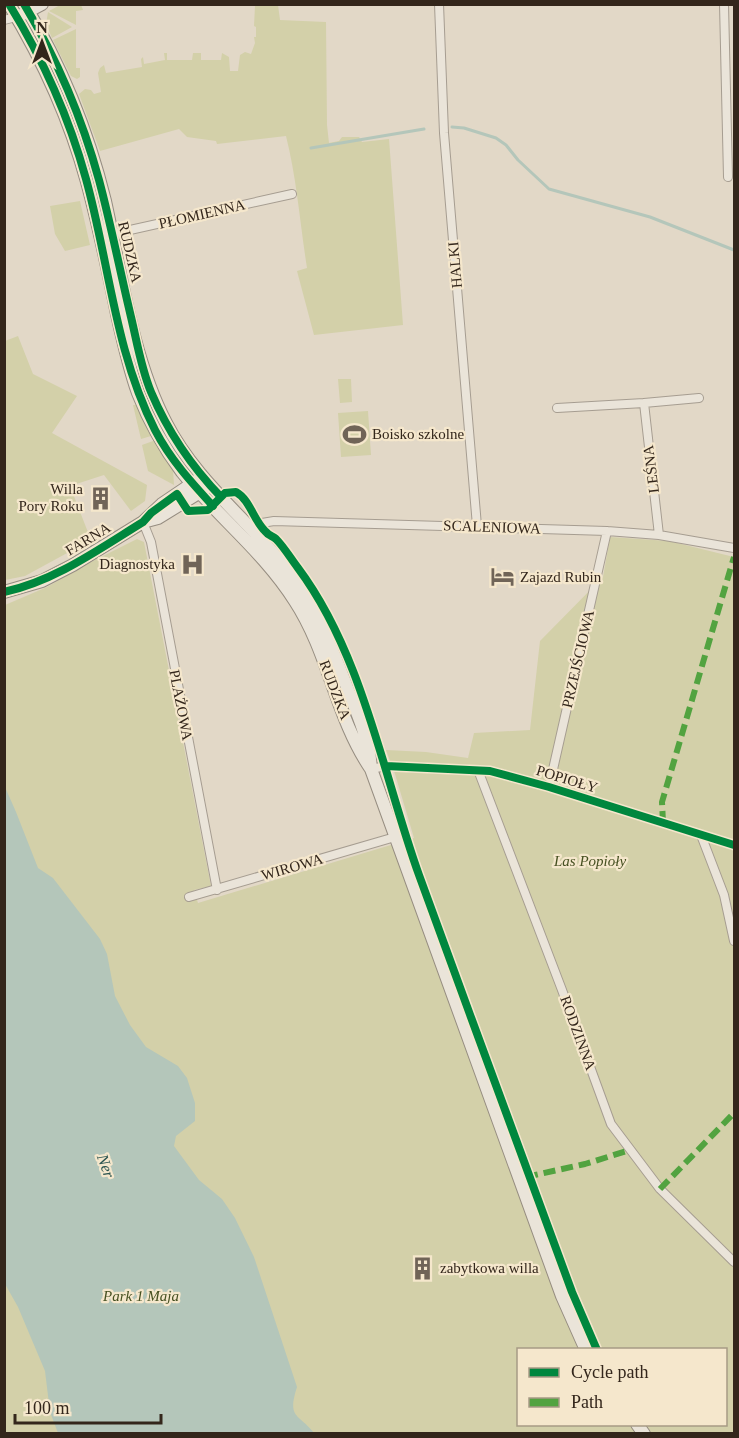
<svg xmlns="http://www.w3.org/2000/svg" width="739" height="1438" font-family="Georgia,serif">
<rect width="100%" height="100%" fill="#e2d8c7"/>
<!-- green -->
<path fill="#d3d0a9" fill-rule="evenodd" d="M60 5H81L83 10 76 11V25L49 11Z
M258 5H278L280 20 326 22 327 125 329 143 339 141 342 137H359L362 142 389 139 403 325 314 335 297 271 307 268C300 224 297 180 286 136L217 144 216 141 187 137 179 129 100 151 79 94 85 89 91 90 94 94 101 92 98 73 100 68 104 65 106 73 142 67 141 59 143 57 144 64 165 60 164 53H167V60H192L193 53H201V60H221L222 53 229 57 230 71H238L240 55 245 52 251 54 255 43 254 37H256V27L254 26 255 6Z
M48 12 72 27 52 38 46 24Z
M76 29V68H80V77L77 79 71 76 53 40Z
M80 201 90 245 65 251 55 234 50 206Z
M18 336 33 374 77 396 52 433 147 485 145 501 131 511 104 475 70 486 91 540 25 576 5 580V341Z
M338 379H351L352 402 340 403Z
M133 405H138L152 434 151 436 141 439Z
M368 411 371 455 341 457 338 413Z
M153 441 156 442 173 469 174 485 148 471 142 445Z
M610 537 669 541 734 557V1433L5 1434V605L47 587 89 563 137 539 144 542 211 886 194 890 198 903 414 838 395 774 386 750 426 752 468 758 474 733 530 730 540 641 603 577ZM518 1350H726V1424H518Z"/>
<!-- water -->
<path fill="#b4c6ba" d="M5 787 16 812 38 868 53 878 100 939 107 954 115 996 130 1025 146 1047 178 1066 187 1078 195 1103V1121L176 1136 174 1146 199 1180 222 1199 235 1218 254 1257 297 1387C287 1419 298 1413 314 1433H58L50 1412 45 1371 18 1307 5 1284Z"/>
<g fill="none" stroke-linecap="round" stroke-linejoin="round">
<!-- stream -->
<path stroke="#b4c6ba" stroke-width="3" d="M452 127 464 128 496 138 506 145 518 160 549 189 650 217 734 250
M311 148 424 129"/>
<defs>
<path id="street" d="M439 4 444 133 477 526
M724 4 728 177
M4 20 16 17
M112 234 292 194
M557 408 644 403
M143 522 151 542 217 890
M251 530 262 523 274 521 607 531 659 535 734 548
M659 535 644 403 699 398
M371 769 386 766 490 771 549 787 734 845
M478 770 562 990 611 1124 660 1189 734 1262
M549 787 607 531
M701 835 724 895 734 941
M189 897 395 837"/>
<path id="secondary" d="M9 4C43 60 70 119 87 182 99 226 108 270 117 314 123 341 129 368 138 393 149 421 164 448 182 472 218 517 264 552 295 601 329 653 336 718 371 769L562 1296 586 1350
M24 4C61 65 88 132 105 201 121 273 132 358 166 423 194 478 243 516 281 562 313 600 331 645 348 690 359 717 369 740 371 768
M23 14 42 4
M143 522 158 518 205 489
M4 592 42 581 73 565 143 522 162 504 199 479
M637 1424 644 1434"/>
</defs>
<!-- street casing -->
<use href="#street" stroke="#a69d91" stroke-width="10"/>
<!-- secondary casing -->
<use href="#secondary" stroke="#968d81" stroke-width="14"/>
<!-- street -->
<use href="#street" stroke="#eae4d9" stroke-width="8"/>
<!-- secondary -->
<use href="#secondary" stroke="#eae4d9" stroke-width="12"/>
<!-- quiet -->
<path stroke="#52a340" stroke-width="6" stroke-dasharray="12 6" stroke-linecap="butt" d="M663 823 662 802 734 557
M526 1177 585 1164 630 1150
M660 1189 734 1113"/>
<defs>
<path id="cycleway" d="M9 4C43 59 69 117 86 179 109 262 115 352 155 430 170 459 191 482 213 506
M24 4C57 59 82 118 99 180 111 225 120 271 131 317 137 342 141 368 151 392 168 432 191 466 221 497
M4 592C55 581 99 549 143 522L151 513 177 494 188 511 208 510 225 493 236 492C250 500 253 519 265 531 268 535 272 536 276 539 284 547 291 559 298 568 363 655 383 775 419 875 470 1014 520 1153 572 1292L597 1350
M386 766 490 771 549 787 734 845"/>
</defs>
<!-- cycleway casing -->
<use href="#cycleway" stroke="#f5e7cc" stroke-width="11"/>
<!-- cycleway -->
<use href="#cycleway" stroke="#00873e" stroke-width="8"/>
</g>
<!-- icons -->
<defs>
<symbol id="stadium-bare" viewBox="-9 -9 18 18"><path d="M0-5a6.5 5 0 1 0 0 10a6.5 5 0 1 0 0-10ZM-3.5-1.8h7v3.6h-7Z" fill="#706457" stroke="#f5e7cc" stroke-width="2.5" paint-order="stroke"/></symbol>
<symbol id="building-bare" viewBox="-9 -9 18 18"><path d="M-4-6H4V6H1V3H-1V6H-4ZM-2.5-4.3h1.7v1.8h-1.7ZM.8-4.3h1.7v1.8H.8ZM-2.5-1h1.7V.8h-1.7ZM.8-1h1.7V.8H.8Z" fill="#706457" stroke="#f5e7cc" stroke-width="2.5" paint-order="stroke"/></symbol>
<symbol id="hospital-bare" viewBox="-9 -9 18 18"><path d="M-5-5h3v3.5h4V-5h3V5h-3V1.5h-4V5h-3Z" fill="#706457" stroke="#f5e7cc" stroke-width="2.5" paint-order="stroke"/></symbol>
<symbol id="hotel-bare" viewBox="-9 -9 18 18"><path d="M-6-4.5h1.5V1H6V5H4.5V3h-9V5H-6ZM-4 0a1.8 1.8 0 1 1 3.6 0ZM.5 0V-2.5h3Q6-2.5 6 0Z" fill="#706457" stroke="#f5e7cc" stroke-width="2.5" paint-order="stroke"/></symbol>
</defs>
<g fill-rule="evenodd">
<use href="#stadium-bare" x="338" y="418" width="33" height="33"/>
<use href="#building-bare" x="84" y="482" width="33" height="33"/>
<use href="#hospital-bare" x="176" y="548" width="33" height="33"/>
<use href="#hotel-bare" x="486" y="560" width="33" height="33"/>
<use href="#building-bare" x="406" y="1252" width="33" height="33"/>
</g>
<g text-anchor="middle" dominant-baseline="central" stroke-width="4.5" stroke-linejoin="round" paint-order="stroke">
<!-- street labels -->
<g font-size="15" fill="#33261b" stroke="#f5e7cc">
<text transform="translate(202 214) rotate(-13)">PŁOMIENNA</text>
<text transform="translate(130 252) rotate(77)">RUDZKA</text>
<text transform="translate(455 265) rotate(-95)">HALKI</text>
<text transform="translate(651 469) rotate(-97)">LEŚNA</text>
<text transform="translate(492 527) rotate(2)">SCALENIOWA</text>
<text transform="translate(88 539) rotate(-31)">FARNA</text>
<text transform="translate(578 659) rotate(-77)">PRZEJŚCIOWA</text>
<text transform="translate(335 690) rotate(69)">RUDZKA</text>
<text transform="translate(181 705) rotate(79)">PLAŻOWA</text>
<text transform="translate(567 779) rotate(17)">POPIOŁY</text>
<text transform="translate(292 867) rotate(-16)">WIROWA</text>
<text transform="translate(578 1033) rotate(70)">RODZINNA</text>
</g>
<!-- poi labels -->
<g font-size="15" fill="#33261b" stroke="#f5e7cc" text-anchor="start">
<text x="372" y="434">Boisko szkolne</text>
<text x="83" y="489" text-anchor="end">Willa<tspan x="83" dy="17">Pory Roku</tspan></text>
<text x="175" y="564" text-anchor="end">Diagnostyka</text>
<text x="520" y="577">Zajazd Rubin</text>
<text x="440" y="1268">zabytkowa willa</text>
</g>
<!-- park labels -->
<g font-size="15" font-style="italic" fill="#465021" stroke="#f5e7cc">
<text x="590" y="861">Las Popioły</text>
<text x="141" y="1296">Park 1 Maja</text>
</g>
<!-- water labels -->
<g font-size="16" font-style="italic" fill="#2a534f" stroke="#f5e7cc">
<text transform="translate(106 1166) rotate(70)">Ner</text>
</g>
</g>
<!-- border -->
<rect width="739" height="1438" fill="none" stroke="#33261b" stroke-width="12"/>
<!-- legend -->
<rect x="517" y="1348" width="210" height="78" fill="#f5e7cc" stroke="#a79a85" stroke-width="1.5"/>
<rect x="529" y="1368" width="30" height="9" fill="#00873e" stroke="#a79a85" stroke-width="1.5"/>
<text x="571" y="1378" font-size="18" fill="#33261b">Cycle path</text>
<rect x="529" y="1398" width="30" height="9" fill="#52a340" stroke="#a79a85" stroke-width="1.5"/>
<text x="571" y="1408" font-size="18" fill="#33261b">Path</text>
<!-- north arrow -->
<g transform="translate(42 42)" stroke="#f5e7cc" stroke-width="4.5" paint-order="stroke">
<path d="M0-4.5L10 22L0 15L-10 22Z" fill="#33261b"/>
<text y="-9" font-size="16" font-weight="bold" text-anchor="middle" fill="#33261b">N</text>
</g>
<!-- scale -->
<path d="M15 1414v9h146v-9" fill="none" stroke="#33261b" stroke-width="3"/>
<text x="24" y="1414" font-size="18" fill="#33261b" stroke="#f5e7cc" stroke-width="4.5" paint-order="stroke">100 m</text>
</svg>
